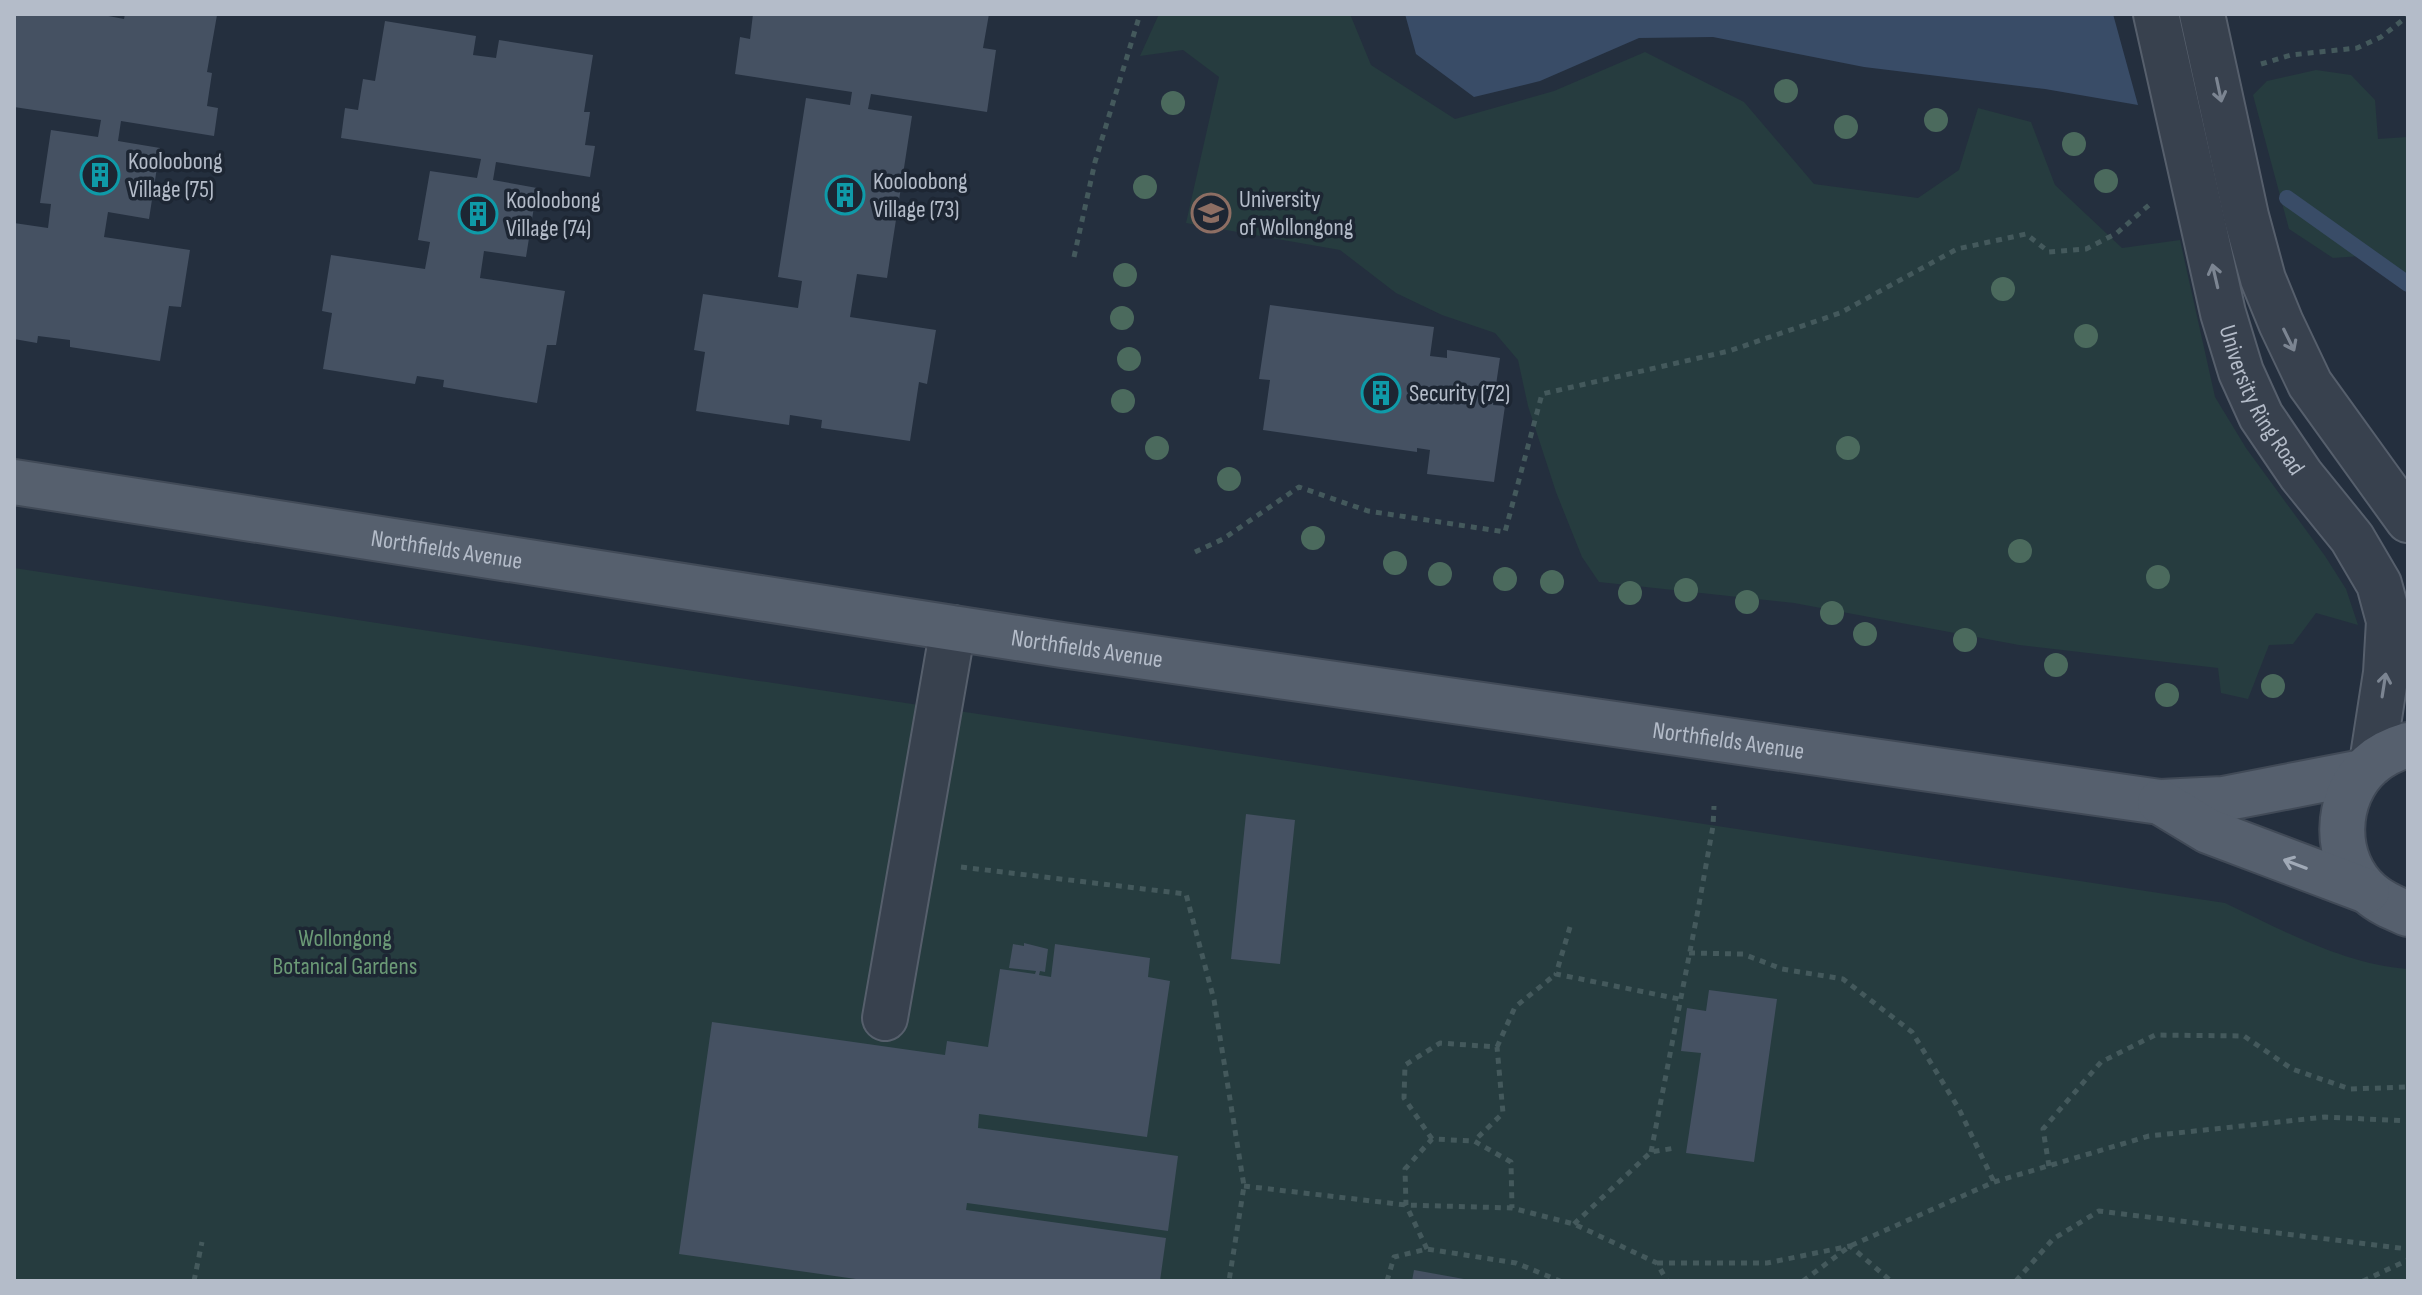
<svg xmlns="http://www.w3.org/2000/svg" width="2422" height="1295" font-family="'Sofia Sans Condensed',sans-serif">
<rect width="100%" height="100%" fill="#242f3e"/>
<!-- green -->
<path fill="#263c3f" d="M1159 14H1350L1371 65 1455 119 1554 91 1645 52 1744 102 1814 184 1918 198 1959 170 1978 108 2031 122 2055 185 2122 248 2180 240 2215 397 2246 448 2325 556 2346 589 2358 625 2316 613 2293 644 2269 645 2248 699 2221 693 2218 668 2019 645 1794 603 1599 582 1582 557 1556 492 1528 406 1518 360 1495 333 1442 315 1396 293 1340 250 1186 223 1219 77 1183 50 1140 56Z
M2316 70 2351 75 2375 100 2378 139 2408 137V288L2375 255 2333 258 2289 229 2253 95 2267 81Z
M14 568 2225 903C2282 930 2343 964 2408 969V1281H14Z"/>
<!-- water -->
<path fill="#394c67" d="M1405 14H2113L2138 105 2045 89 1864 67 1713 37 1639 38 1540 81 1474 97 1416 54Z"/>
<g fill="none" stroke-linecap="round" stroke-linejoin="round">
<!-- stream -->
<path stroke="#394c67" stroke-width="16" d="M2287 198 2408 284"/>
</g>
<!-- building -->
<path fill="#455162" d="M14 14H98L124 19 125 14 217 15 207 72 212 73 207 106 218 108 214 136 121 121 118 141 160 148 149 219 108 212 104 237 190 250 181 307 169 306 160 361 70 347V340L38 336 37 343 14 339V223L48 228 51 204 40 203 51 130 98 137 101 120 14 107Z
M753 14H989L983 48 996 50 987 112 871 94 868 109 912 116 887 278 857 274 850 317 936 330 927 384 919 382 910 441 821 428 822 420 790 415 789 425 696 411 705 352 694 350 703 294 798 308 802 281 778 277 806 98 850 105 852 92 735 74 740 37 750 39Z
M385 21 476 36 473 55 496 58 499 40 593 55 584 112H590L585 145 595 146 590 177 496 162 493 180 537 188 526 257 484 251 480 278 565 291 556 345H547L537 403 443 387 444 380 417 376 415 384 323 369 332 313 322 311 331 255 425 269 430 242 418 240 430 171 477 178 481 159 341 138 345 108 358 110 363 79 375 81Z
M1270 305 1434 327 1430 356 1447 358V350L1500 358 1493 405 1505 406 1494 482 1427 474 1430 450 1417 448V452L1263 430 1270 380 1259 379Z
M1246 814 1295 820 1280 964 1231 959Z
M1024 943 1048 949 1045 972 1040 971 1039 975 1051 977 1055 944 1150 958 1148 977 1170 981 1147 1137 979 1114 978 1128 1178 1156 1168 1231 967 1203 966 1210 1166 1238 1160 1281H870L679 1254 712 1022 945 1055 947 1041 988 1047 1000 969 1035 974 1036 971 1009 968 1013 944 1024 946Z
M1709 990 1777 999 1754 1162 1686 1153 1701 1053 1681 1051 1687 1008 1706 1011Z
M1414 1270 1464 1279V1281H1412Z"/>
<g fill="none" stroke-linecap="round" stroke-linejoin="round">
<defs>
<g id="minor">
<path id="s1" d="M2156 14 2223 313 2241 372 2261 416 2301 475 2352 538 2379 584 2389 621 2386 673 2372 763"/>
<path d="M2202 14 2246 216 2263 279 2281 323 2310 384 2408 520"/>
<path d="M885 1018 953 628"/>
</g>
<g id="major">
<path id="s2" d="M14 482 1062 645 2160 802 2223 799 2362 772"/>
<path d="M2408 745C2394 749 2381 755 2370 765 2334 797 2332 861 2370 893 2381 903 2394 908 2408 914"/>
<path d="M2160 802 2208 831 2367 891"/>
</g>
</defs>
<!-- minor casing -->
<use href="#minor" stroke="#565f6c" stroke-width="48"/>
<!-- major casing -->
<use href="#major" stroke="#414a57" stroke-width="48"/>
<!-- path -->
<path stroke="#44595c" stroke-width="5" stroke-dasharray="6 6" stroke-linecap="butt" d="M2261 64 2291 55 2357 48 2381 37 2408 16
M1074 257 1095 162 1140 14
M1195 552 1223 539 1299 487 1368 511 1505 532 1542 394 1729 351 1840 313 1957 249 2026 234 2049 252 2086 249 2117 233 2149 205
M961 867 1186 894 1214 1000 1244 1186 1229 1281
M1570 927 1556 974 1679 999
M1689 953 1743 954 1782 969 1843 979 1912 1032 1959 1109 1994 1182
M1497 1047 1515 1007 1556 974
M1432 1139 1404 1098 1405 1065 1440 1043 1497 1047 1503 1113 1474 1141
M1651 1152 1698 910 1713 826 1714 806
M2049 1166 2043 1129 2101 1062 2155 1035 2244 1036 2292 1069 2350 1089 2408 1087
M1244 1186 1406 1205 1512 1208 1574 1224 1657 1263 1667 1281
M1574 1224 1651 1152 1675 1148
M1427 1249 1406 1205 1405 1169 1432 1139 1474 1141 1511 1162 1512 1208
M1657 1263H1767L1850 1246 1891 1281
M194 1281 202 1242
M1387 1281 1394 1257 1427 1249 1516 1263 1560 1281
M1803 1281 1850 1246 1994 1182 2149 1136 2325 1117 2408 1121
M2016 1281 2053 1239 2099 1211 2408 1249
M2363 1281 2408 1260"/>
<!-- minor -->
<use href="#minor" stroke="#38414e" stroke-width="44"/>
<!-- major -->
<use href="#major" stroke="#56606e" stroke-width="44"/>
</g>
<!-- trees -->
<g fill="#4b6a5d">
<circle cx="1786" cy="91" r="12"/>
<circle cx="1173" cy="103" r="12"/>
<circle cx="1936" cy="120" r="12"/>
<circle cx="1846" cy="127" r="12"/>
<circle cx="2074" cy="144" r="12"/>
<circle cx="2106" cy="181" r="12"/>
<circle cx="1145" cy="187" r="12"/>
<circle cx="1125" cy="275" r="12"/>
<circle cx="2003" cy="289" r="12"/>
<circle cx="1122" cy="318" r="12"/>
<circle cx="2086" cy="336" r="12"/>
<circle cx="1129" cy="359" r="12"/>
<circle cx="1123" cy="401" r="12"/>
<circle cx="1157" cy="448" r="12"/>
<circle cx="1848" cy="448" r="12"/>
<circle cx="1229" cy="479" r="12"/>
<circle cx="1313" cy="538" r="12"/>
<circle cx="2020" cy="551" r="12"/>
<circle cx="1395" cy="563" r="12"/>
<circle cx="1440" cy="574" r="12"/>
<circle cx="2158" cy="577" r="12"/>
<circle cx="1505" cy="579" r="12"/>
<circle cx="1552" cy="582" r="12"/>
<circle cx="1686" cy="590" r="12"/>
<circle cx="1630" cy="593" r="12"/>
<circle cx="1747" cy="602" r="12"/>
<circle cx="1832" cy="613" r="12"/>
<circle cx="1865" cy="634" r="12"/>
<circle cx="1965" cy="640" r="12"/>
<circle cx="2056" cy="665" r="12"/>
<circle cx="2273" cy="686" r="12"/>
<circle cx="2167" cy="695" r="12"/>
</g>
<!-- one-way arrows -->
<defs><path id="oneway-shaft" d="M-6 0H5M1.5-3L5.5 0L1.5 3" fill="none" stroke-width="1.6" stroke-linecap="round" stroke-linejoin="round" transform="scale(2)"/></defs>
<g stroke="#7c8592">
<use href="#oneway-shaft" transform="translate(2219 90) rotate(78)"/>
<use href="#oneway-shaft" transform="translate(2215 276) rotate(-103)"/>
<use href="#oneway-shaft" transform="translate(2289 340) rotate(64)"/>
<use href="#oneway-shaft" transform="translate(2384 685) rotate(-81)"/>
</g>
<use stroke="#a1aab7" href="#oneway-shaft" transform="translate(2295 864) rotate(-159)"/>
<!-- icons -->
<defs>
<symbol id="building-ring" viewBox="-11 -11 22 22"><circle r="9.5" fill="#1d2633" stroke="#0f9aa8" stroke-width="1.5"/><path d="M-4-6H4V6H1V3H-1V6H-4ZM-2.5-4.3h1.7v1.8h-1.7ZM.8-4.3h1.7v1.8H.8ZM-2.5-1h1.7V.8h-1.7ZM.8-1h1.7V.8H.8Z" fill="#0f9aa8"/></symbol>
<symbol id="university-ring" viewBox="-11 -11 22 22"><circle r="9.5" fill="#1d2633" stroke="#8d6e63" stroke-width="1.5"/><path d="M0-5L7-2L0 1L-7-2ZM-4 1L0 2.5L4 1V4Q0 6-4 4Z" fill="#8d6e63"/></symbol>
</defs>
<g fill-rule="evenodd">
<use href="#building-ring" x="78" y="153" width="44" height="44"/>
<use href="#building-ring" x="823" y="173" width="44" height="44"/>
<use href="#university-ring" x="1189" y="191" width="44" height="44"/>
<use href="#building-ring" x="456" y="192" width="44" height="44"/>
<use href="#building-ring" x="1359" y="371" width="44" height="44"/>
</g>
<g text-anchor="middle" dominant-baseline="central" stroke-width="7" stroke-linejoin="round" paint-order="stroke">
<!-- poi labels -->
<g font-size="24" fill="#b4bcc9" stroke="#1d2633" text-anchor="start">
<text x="128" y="161">Kooloobong<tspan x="128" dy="28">Village (75)</tspan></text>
<text x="873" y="181">Kooloobong<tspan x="873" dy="28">Village (73)</tspan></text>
<text x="1239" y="199">University<tspan x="1239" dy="28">of Wollongong</tspan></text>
<text x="506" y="200">Kooloobong<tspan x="506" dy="28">Village (74)</tspan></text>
<text x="1409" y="393">Security (72)</text>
</g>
<!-- street labels -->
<g font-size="24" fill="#b4bcc9" stroke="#1d2633">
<text stroke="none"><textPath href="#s1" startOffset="402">University Ring Road</textPath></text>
<text stroke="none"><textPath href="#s2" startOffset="438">Northfields Avenue</textPath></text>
<text stroke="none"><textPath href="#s2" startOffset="1086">Northfields Avenue</textPath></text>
<text stroke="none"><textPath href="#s2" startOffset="1734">Northfields Avenue</textPath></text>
</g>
<!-- park labels -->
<g font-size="24" fill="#6b9a76" stroke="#1d2633">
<text x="345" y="938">Wollongong<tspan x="345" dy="28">Botanical Gardens</tspan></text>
</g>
</g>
<!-- border -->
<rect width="2422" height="1295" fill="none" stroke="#b4bcc9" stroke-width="32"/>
</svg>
